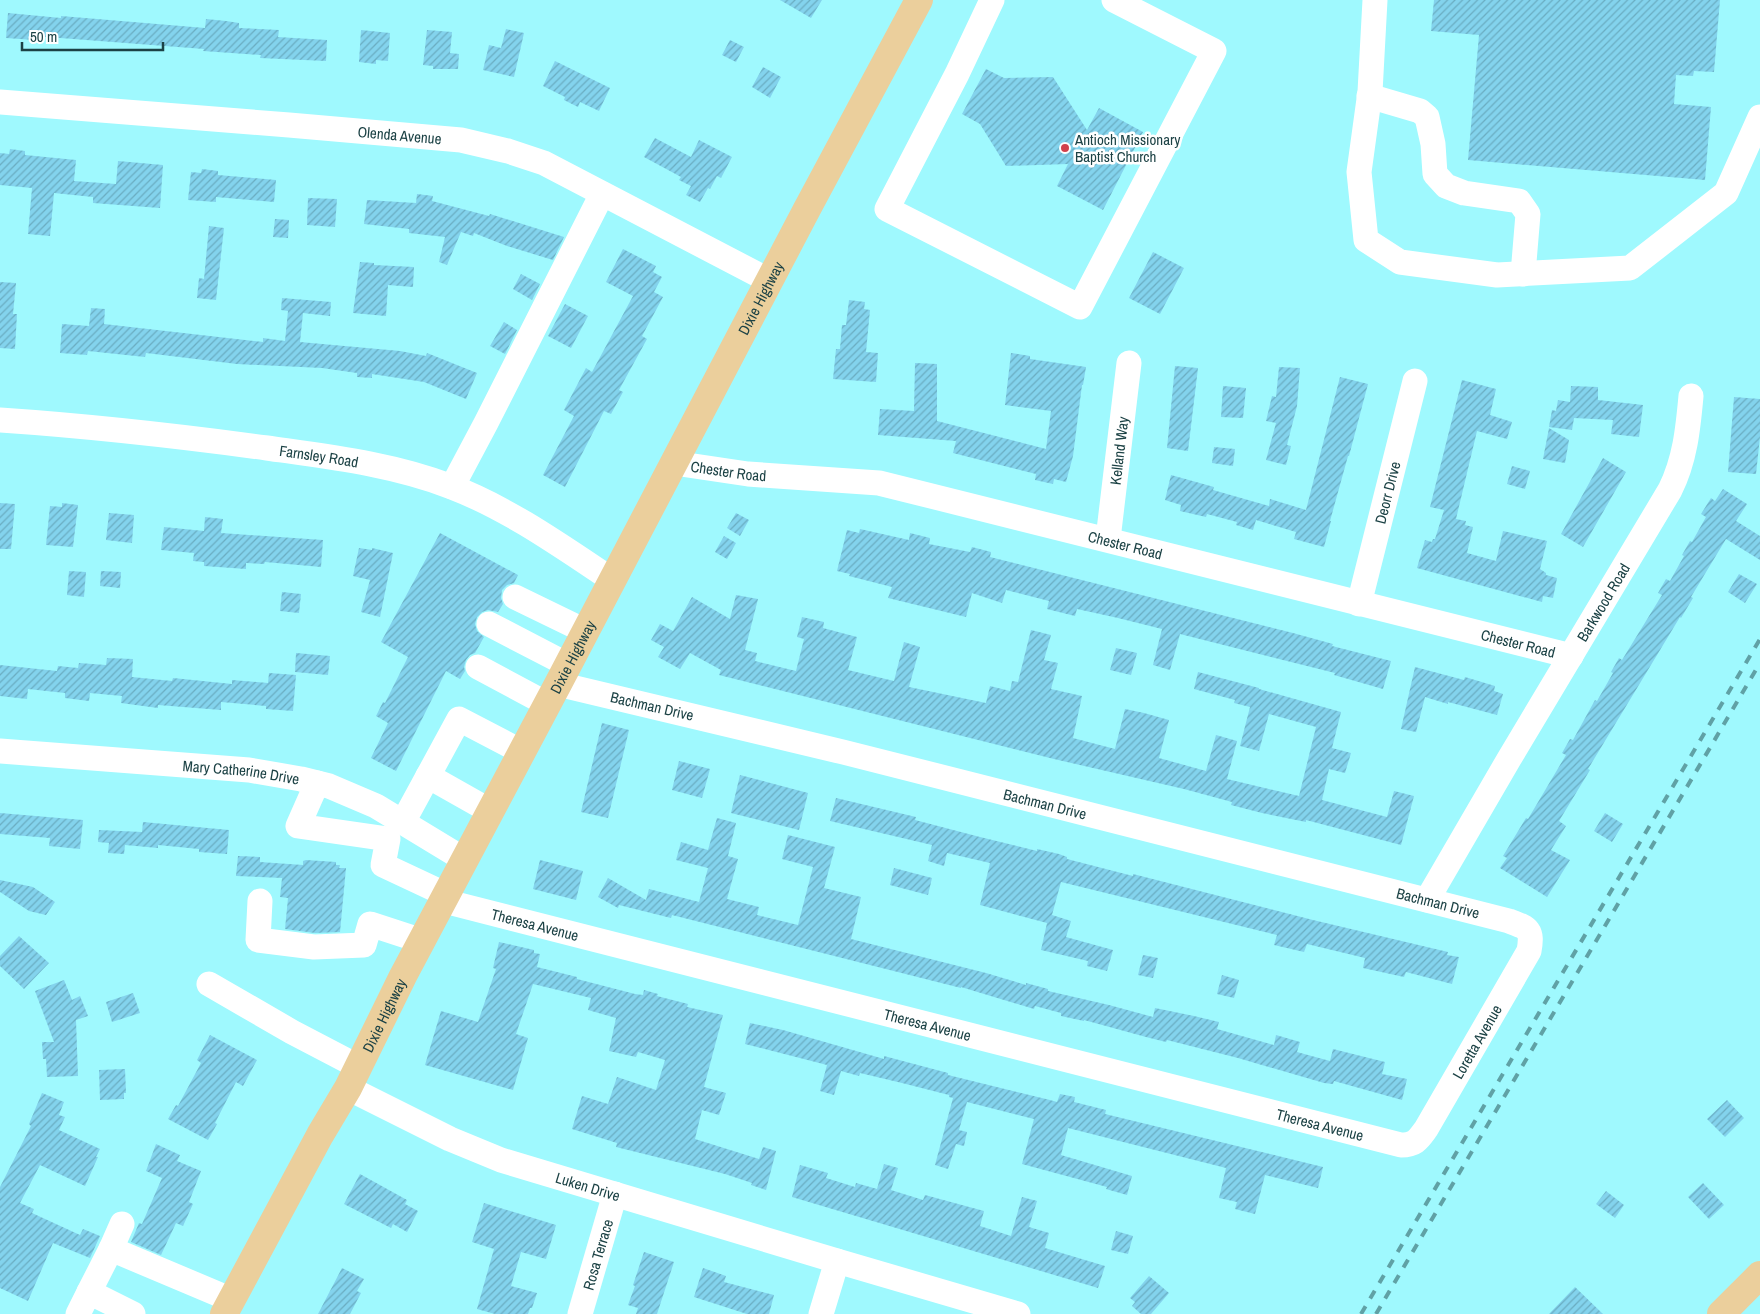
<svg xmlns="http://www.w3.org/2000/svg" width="1760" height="1314" font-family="'Archivo Narrow',sans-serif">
<defs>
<pattern id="building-hatch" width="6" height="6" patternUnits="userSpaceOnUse" patternTransform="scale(1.25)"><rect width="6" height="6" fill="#83d3ed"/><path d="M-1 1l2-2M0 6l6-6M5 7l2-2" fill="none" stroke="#6aadc2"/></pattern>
</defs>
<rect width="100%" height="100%" fill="#9ff9fe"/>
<!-- building -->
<path fill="url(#building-hatch)" d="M780 0H822L811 18Z
M1434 0H1720L1714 72 1694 71 1693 76 1676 75 1674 104 1711 107 1705 180 1468 160 1479 35 1431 31Z
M8 13 61 18V16L205 28 206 19 226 21 239 23V28L279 30 278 37 327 40 326 61 260 58 261 55 203 51 204 49 34 36V40L6 38Z
M506 29 524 33 514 77 483 70 489 45 501 48Z
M361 30 390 33 388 61 376 60V64L359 62Z
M427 30 452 32 450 53 459 54 458 69H433V66L423 65Z
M730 40 744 47 736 62 722 55Z
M555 61 610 88 599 111 580 102 578 107 564 100 565 97 543 86Z
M763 67 781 77 770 98 752 87Z
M986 69 1004 78 1053 77 1087 130 1099 108 1143 132 1103 210 1057 186 1068 164 1006 166 980 124 962 114Z
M655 138 691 157 699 140 732 157 721 178 717 176 710 189 708 188 700 202 686 195 691 186 679 180 681 177 644 157Z
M10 149 25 151V155L76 160 74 181 116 184 118 161 163 165 160 208 93 203V197L54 193 50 236 28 234 32 188 0 185V153L9 154Z
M202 169 218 171V175L276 180 274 202 216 197V202L188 200 191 172 201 173Z
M417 194 433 196 432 201 489 216 490 214 564 237 553 260 507 246 474 233 473 236 461 232 447 265 439 262 445 237 409 233V229L364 224 367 200 416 203Z
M308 198 337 199 335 227 307 225Z
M275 219 289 220 288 238 273 237Z
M209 226 224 228 216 300 197 298 199 278 204 279Z
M623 249 656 266 653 272 662 277 654 292 663 297 642 336 647 339 619 390 623 392 611 414 604 411 565 487 543 475 574 416 564 410 586 368 592 372 633 296 606 282Z
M1153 252 1184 268 1160 314 1129 298Z
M360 262 374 263V265L414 267 413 287 388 285 386 316 353 313Z
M521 274 540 284 532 300 513 289Z
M0 282 16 283 13 314H17L15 349 0 348Z
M282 298 331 302 330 316 303 313 300 342 400 351 426 356 427 353 477 373 466 399 424 382 372 374V378L357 377V373L322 368 237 364 146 353 145 357 88 351 87 355 60 353 62 324 89 326 91 308 105 309 104 324 263 342V338L285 341 288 311 281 310Z
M849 300 865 302 864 309 870 310 866 352 878 353 876 382 833 379 836 349H840L842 325H846Z
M565 304 588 316 571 348 548 336Z
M504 322 517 330 505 354 490 346Z
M1011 353 1030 356V359L1086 367 1083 385H1082L1073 456 1066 482 1054 479 1053 484 1035 480 1036 474 953 453 956 441 878 435 880 409 914 411 915 363 937 364V421L1046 449 1051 411 1005 405Z
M1175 366 1198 368 1188 451 1167 448Z
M1279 367 1300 368 1297 406 1287 445 1291 446 1286 465 1266 460 1276 423 1266 421 1272 396 1276 397Z
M1340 377 1368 384 1349 456H1348L1330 521H1331L1324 547 1294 539 1296 532 1256 520 1253 530 1236 525 1237 522 1207 514 1206 517 1180 511 1181 505 1165 500 1171 475 1214 487 1213 490 1269 506 1270 499 1306 510Z
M1462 380 1496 389 1490 415 1512 422 1507 439 1477 431 1456 519 1466 521 1465 525 1473 527 1467 553 1496 561 1503 531 1547 541 1540 569 1546 573V575L1557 578 1553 598 1543 596 1542 602 1417 568 1425 540 1432 542 1433 539H1435L1444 510 1430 507Z
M1223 386 1246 388 1243 418 1221 417Z
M1571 386 1598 387V400L1643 405 1639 437 1611 434 1613 420 1574 418 1572 430 1549 427 1552 410 1556 411 1558 400 1570 402Z
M1734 397 1760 399V437L1756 474 1728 472Z
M1549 428 1569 440 1565 463 1543 459Z
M1214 447 1235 449 1233 466 1212 463Z
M1603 458 1626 472 1583 547 1561 534Z
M1512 466 1530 471 1525 489 1507 484Z
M1723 489 1747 504 1736 521 1760 536V560L1726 539 1691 597 1693 598 1681 618 1680 617 1631 698 1588 769 1590 770 1559 821 1566 826 1551 850 1570 860 1547 897 1500 868 1507 858 1503 856 1526 818 1528 819 1566 755 1562 753 1570 739 1573 740 1595 700 1597 701 1613 673 1611 672 1619 658 1622 660 1662 595 1658 593 1666 579 1670 581 1684 556 1682 555 1690 541 1692 542 1706 517 1701 514 1711 498 1715 501Z
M0 503 15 504 11 549H0Z
M62 503 78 505 73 547 46 545 50 506 62 507Z
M109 513 134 515 132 543 106 540Z
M736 513 749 520 740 536 727 528Z
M205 517 223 519 221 533 323 540 321 567 265 562 264 564 246 563V569L204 566V562L193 561 194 553 161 550 164 527 204 531Z
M860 529 909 540 910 533 930 538 929 544 970 552 972 547 991 552 990 557 1293 633 1333 644 1332 646 1391 661 1383 689 1334 675 1335 673 1180 634 1170 670 1153 665 1162 629 1118 618 1077 609 1075 616 1047 609 1049 601 1006 590 1002 603 972 593 966 617 888 598 892 587 849 576 850 574 837 571 847 530 859 533Z
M440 533 518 575 514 583 507 585 502 590 501 598 503 604 498 612 488 610 482 612 477 617 475 624 477 631 484 637 475 653 470 655 466 660 464 667 465 671 460 679 446 671 396 771 371 758 388 723 376 716 383 702 385 703 408 657 381 642Z
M724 536 736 543 727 559 715 552Z
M359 548 372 550V548L393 553 380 617 361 612 370 580 353 576Z
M69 571 86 572 84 597 67 595Z
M101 571 121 572 120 588 100 586Z
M1739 574 1757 584 1745 603 1728 592Z
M282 592 301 594 299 613 280 611Z
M736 595 758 599 745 650 757 653 755 661 796 671 804 639 797 637 802 617 824 622 823 628 857 637 848 670 894 681 904 642 920 647 909 687 986 703 990 686 1010 691 1012 681 1018 682 1031 630 1051 635 1044 660 1058 663 1051 689 1082 696 1073 738 1115 749 1125 709 1144 713 1169 720 1159 758 1206 771 1216 735 1237 741 1227 779 1299 796 1316 727 1269 714 1259 751 1240 746 1250 707 1234 703 1235 700 1194 689 1198 672 1259 688V689L1341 712 1332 748 1351 753 1345 773 1329 769 1322 800 1387 817 1394 791 1414 796 1401 845 1306 820V822L1262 813 1231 805 1232 802 1184 789 1054 759 719 675 721 670 690 653 680 669 658 657 664 647 651 640 660 624 673 631 692 597 730 619Z
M1116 648 1137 653 1131 675 1110 670Z
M296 653 330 656 328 675 295 672Z
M107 658 133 659 132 677 172 681 173 678 232 684V680L268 683 269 673 296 675 293 711 266 709V706L221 702V710L158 705V708L121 703 122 696 90 693 89 701 65 698V693L28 689 27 699 0 696V665L57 671 58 666 78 668 79 663 106 665Z
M1415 667 1464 680 1465 677 1495 686 1494 691 1503 694 1497 715 1448 702V704L1425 697 1416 732 1401 729Z
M602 723 629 730 608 818 581 812Z
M679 761 710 769 702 798 672 790Z
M740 775 808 793 799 830 731 813Z
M836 798 916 817 915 820 980 837 1037 851V849L1059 854 1067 857V859L1133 876V874L1313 920 1448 952 1447 955 1459 957 1452 984 1406 972 1404 977 1363 968 1365 958 1307 944 1304 952 1274 945 1277 935 1061 882 1052 915 1071 921 1066 937 1113 950 1107 971 1087 966 1088 961 1041 950 1047 923 980 905 990 863 947 853 944 866 928 861 932 845 830 821Z
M0 813 83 820 80 849 49 846 50 838 0 834Z
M1605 813 1623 824 1612 842 1594 831Z
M717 818 736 823 728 856 738 859 727 899 759 907 757 915 798 925 813 867 782 859 788 835 835 847 824 888 861 897 851 939 986 973 1026 985V983L1048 989V991L1109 1005 1153 1017 1155 1008 1194 1016 1219 1022 1217 1029 1274 1045 1276 1035 1300 1042 1297 1052 1330 1061 1333 1049 1385 1062 1382 1074 1407 1079 1402 1100 1334 1081 1333 1084 1324 1083 1238 1058 1167 1040 1166 1042 1146 1037 1084 1020V1021L1061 1016V1013L1035 1006 1034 1009 961 987V988L672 915 671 918 619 905 618 908 598 897 608 878 646 900 649 889 699 902 708 868 676 860 681 842 708 850Z
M143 822 229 830 227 854 199 852V849L158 845V848L125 845 124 854 108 853 109 843 98 842 99 830 142 832Z
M238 856 260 857V862L303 865V861L306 860 336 862V865H340L339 868H346L340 932 315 933 285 929 288 898 280 897 282 878 236 876Z
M540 860 583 871 576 900 533 889Z
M894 868 932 878 928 895 890 885Z
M0 880 33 887 55 902 46 915 29 911 0 892Z
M19 936 49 963 24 989 0 966V956Z
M499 942 534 950V953L540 954 537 967 577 977V979L635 994 643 995 644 990 658 994 657 996 688 1004 687 1007 723 1015 704 1087 726 1093 719 1115 702 1110 695 1139 759 1159 763 1147 776 1151 766 1190 751 1185 752 1183 725 1174 616 1147 617 1143 572 1129 582 1096 608 1104 617 1077 656 1090 665 1060 638 1052 636 1057 609 1051 616 1018 588 1010 591 998 533 984 516 1034 528 1038 513 1090 425 1065 441 1011 478 1022 496 969 493 968Z
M1143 955 1158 958 1153 978 1138 975Z
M1222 975 1239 980 1234 998 1217 994Z
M64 980 72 1000 80 996 88 1016 76 1020 78 1076 47 1077 46 1059H43L42 1042H54L35 991Z
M133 993 140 1013 112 1022 106 1002Z
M750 1023 783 1030 884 1059V1056L948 1073V1075L1050 1100 1057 1102 1060 1094 1075 1097 1074 1102 1106 1110 1105 1114 1323 1167 1318 1188 1265 1175 1255 1214 1235 1209 1237 1202 1219 1198 1226 1168 1068 1128 1061 1155 1132 1176 1127 1195 1106 1189 1107 1187 1022 1164 1034 1119 967 1102 959 1130 967 1132 964 1146 956 1144 948 1169 935 1165 953 1098 949 1097V1095L902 1083 860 1073 859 1076 841 1071 834 1095 820 1091 827 1065 745 1044Z
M210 1035 257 1060 243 1086 236 1082 215 1123 217 1124 208 1140 168 1119 176 1105 178 1106 201 1063 197 1060Z
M125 1069 126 1093H124V1099L100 1100 99 1070Z
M42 1093 64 1102 59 1115 65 1117 59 1130 100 1149 96 1157H98L85 1186 40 1165 20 1203 34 1209 32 1213 80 1235 83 1229 100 1236 90 1258 53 1243 28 1301 0 1288V1187L31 1126 29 1124Z
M1727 1100 1744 1118 1725 1137 1707 1119Z
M156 1144 180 1155 177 1161 201 1171 189 1202 193 1204 183 1226 176 1223 161 1255 131 1242 139 1223 142 1224 162 1178 146 1171Z
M884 1164 898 1168 891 1190 923 1200 925 1195 984 1211 980 1226 1011 1236 1022 1197 1037 1201 1029 1227 1049 1233 1045 1248 1105 1266 1098 1288 792 1197 800 1165 828 1173 826 1178 855 1187 856 1183 877 1189Z
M360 1174 407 1200 405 1204 418 1211 407 1232 393 1224 391 1228 344 1204Z
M1703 1183 1724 1205 1709 1219 1688 1197Z
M1606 1191 1624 1205 1615 1218 1596 1204Z
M484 1203 556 1225 546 1259 521 1252 511 1286 537 1293 532 1308H530L528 1314H495L477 1309 494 1249 472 1242Z
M1116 1231 1133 1236 1128 1254 1111 1250Z
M644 1252 674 1262 657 1314H636L638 1308 628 1305 635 1286 633 1285Z
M342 1268 364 1279 357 1291 361 1293 350 1314H318Z
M703 1268 726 1276 724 1282 774 1295 769 1314H747L694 1297Z
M1149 1276 1169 1293 1151 1314H1141L1132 1306 1135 1302 1130 1298Z
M1575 1287 1603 1314H1549Z"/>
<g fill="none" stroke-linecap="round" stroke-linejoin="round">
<!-- minor -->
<g stroke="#fff" stroke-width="25">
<path d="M992 0 957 74 887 209 1080 307 1214 51 1114 0"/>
<path d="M1375 0 1370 92 1359 172 1366 240 1400 262 1497 275 1630 268 1726 193 1760 117"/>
<path d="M1369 96 1420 111 1427 117 1433 144 1435 174 1446 186 1464 193 1519 201 1528 214 1523 274"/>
<path id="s1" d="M0 102 289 125 461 140 508 151 544 163 770 281"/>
<path id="s2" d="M0 420C89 426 178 436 267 448 330 457 392 464 452 487 509 509 561 546 612 580"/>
<path id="s3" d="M674 463 748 474 879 483 1571 656"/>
<path d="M452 487 486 423 602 194"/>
<path id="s4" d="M1108 539 1129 363"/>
<path d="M515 597 585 631"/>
<path id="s5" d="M1359 604 1415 381"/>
<path d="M489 624 568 665"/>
<path d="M478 667 547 704"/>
<path id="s6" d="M0 751 249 770 301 779 329 786 376 806 465 860"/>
<path d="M428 776 490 811"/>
<path d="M317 783 298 826 388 839 383 865 447 895"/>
<path d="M403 822 459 719 522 752"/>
<path id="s7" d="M1427 900 1509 759 1670 490C1685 460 1688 429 1691 396"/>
<path d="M260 901 258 940 314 947 364 945 370 924 422 941"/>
<path id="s8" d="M444 901 1401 1145C1415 1145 1418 1140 1426 1129L1529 951C1533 929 1528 928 1509 921L843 752 558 684"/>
<path d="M209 984 292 1032 359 1067"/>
<path id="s9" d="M348 1088 450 1139 501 1160 837 1261"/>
<path d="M122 1224 111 1249 232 1300"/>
<path d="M89 1292 111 1249"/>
<path d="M78 1314 89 1292 133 1314"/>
<path id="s10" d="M580 1314 615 1194"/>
<path d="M821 1314 837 1261 1018 1314"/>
</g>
<!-- major -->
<g stroke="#ebcf9c" stroke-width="28">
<path id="s11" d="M224 1314 320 1135 348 1088 403 976 558 684 807 209 919 0"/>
<path d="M1721 1314 1760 1275"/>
</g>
<!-- rail -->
<path stroke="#60a1a5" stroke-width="4" stroke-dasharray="9 9" stroke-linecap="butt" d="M1361 1314 1760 639
M1376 1314 1760 663"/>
</g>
<!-- markers -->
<circle fill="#d1414c" stroke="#fff" stroke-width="2" cx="1065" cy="148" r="5"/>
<g text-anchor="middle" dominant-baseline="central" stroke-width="5" stroke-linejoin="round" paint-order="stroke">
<!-- street labels -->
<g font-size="15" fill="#1c4245" stroke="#fff">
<text stroke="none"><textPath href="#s1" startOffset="401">Olenda Avenue</textPath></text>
<text stroke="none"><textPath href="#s11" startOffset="1149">Dixie Highway</textPath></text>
<text stroke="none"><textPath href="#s4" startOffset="89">Kelland Way</textPath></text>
<text stroke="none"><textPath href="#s2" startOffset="321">Farnsley Road</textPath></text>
<text stroke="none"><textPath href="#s3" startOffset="55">Chester Road</textPath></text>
<text stroke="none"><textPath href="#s5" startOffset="115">Deorr Drive</textPath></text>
<text stroke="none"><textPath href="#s3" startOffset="460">Chester Road</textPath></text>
<text stroke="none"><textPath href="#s7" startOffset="346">Barkwood Road</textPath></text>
<text stroke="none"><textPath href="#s3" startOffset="865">Chester Road</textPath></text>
<text stroke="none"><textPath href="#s11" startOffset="744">Dixie Highway</textPath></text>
<text transform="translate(652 706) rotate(13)">Bachman Drive</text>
<text stroke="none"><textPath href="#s6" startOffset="242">Mary Catherine Drive</textPath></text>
<text transform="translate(1045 804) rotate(14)">Bachman Drive</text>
<text transform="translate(1438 903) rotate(14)">Bachman Drive</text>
<text stroke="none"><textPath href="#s8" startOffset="94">Theresa Avenue</textPath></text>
<text stroke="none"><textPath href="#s11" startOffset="339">Dixie Highway</textPath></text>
<text stroke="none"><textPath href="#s8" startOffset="499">Theresa Avenue</textPath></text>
<text stroke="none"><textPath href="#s8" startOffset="1120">Loretta Avenue</textPath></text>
<text stroke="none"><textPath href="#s8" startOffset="904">Theresa Avenue</textPath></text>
<text stroke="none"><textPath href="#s9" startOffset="260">Luken Drive</textPath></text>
<text stroke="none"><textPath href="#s10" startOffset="62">Rosa Terrace</textPath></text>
</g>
<!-- poi labels -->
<g font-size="15" fill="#1c4245" stroke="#fff" text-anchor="start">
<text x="1075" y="139">Antioch Missionary<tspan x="1075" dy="17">Baptist Church</tspan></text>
</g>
</g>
<!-- scale -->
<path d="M22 42v8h141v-8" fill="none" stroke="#1c4245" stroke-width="2.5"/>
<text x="30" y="42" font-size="15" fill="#1c4245" stroke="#ffffff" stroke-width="4" paint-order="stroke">50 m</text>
</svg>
